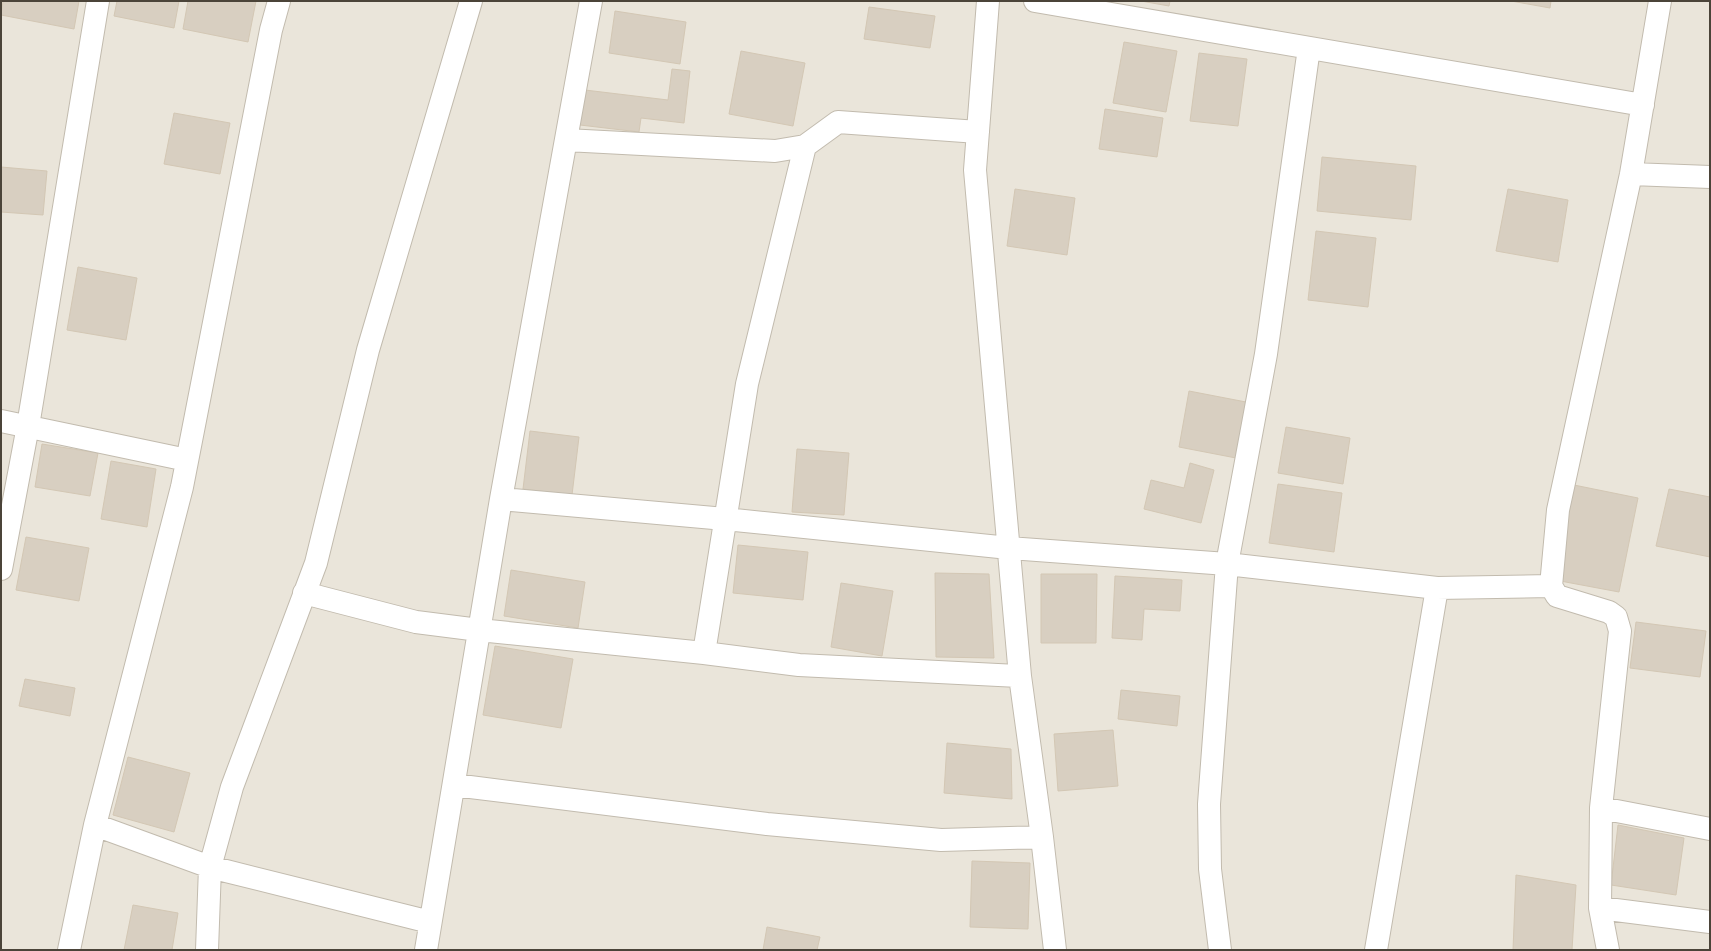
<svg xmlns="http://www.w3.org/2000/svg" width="1711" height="951" font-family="'Space Grotesk',sans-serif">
<rect width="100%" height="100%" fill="#f6f3ec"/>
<!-- residential -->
<path fill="#eae5da" d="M1 1H1710V950H1Z"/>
<!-- building -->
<path fill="#d8cfc1" stroke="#d3c7b4" d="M3 1H79L74 29 1 15Z
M117 1H179L174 28 114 16Z
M188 1H256L248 42 183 29Z
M1141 1H1170L1169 6Z
M1511 1H1551L1550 8Z
M869 7 935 16 930 48 864 39Z
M615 11 686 22 680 64 609 53Z
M1124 42 1177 51 1166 112 1113 103Z
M741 51 805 63 793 126 729 114Z
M1199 53 1247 59 1238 126 1190 121Z
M672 69 690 71 684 123 641 118 639 132 580 125 585 90 668 100Z
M1105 109 1163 118 1157 157 1099 149Z
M174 113 230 123 220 174 164 164Z
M1322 157 1416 166 1411 220 1317 211Z
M1 167 47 171 43 215 1 212Z
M1015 189 1075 198 1067 255 1007 246Z
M1508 189 1568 200 1558 262 1496 251Z
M1316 231 1376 238 1368 307 1308 300Z
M78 267 137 278 126 340 67 330Z
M1189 391 1246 402 1236 458 1179 447Z
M1286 427 1350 438 1343 484 1278 473Z
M530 431 579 437 572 495 523 489Z
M42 444 98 453 90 496 35 487Z
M797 449 849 453 844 515 792 512Z
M111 461 156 469 147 527 101 519Z
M1190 463 1214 470 1201 523 1144 509 1151 480 1184 488Z
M1278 484 1342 493 1334 552 1269 543Z
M1574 485 1638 498 1619 592 1555 580Z
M1669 489 1710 497V557L1656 546Z
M26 537 89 548 79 601 16 590Z
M738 545 808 552 803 600 733 593Z
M511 570 585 582 578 628 504 616Z
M935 573 989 574 994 658 936 657Z
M1041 574H1097L1096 643H1041Z
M1115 576 1182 580 1180 611 1144 609 1142 640 1112 638Z
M841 583 893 591 882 656 831 647Z
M1636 622 1706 631 1700 677 1630 668Z
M495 646 573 659 561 728 483 715Z
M25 679 75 688 70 716 19 706Z
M1121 690 1180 696 1177 726 1118 719Z
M1113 730 1118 786 1058 791 1054 734Z
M947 743 1011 749 1012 799 944 793Z
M128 757 190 773 174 832 113 815Z
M1618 825 1684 838 1676 895 1611 885Z
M972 861 1030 863 1028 929 970 927Z
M1516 875 1576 885 1572 950H1513Z
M133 905 178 913 172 950H124Z
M767 927 820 937 817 950H763Z"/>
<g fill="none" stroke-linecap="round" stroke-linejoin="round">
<defs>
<path id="street" d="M988 1 975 170 1020 676 1042 837 1055 950
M1035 1 1643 105
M566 140 775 151 805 146 838 122 978 132
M1631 174 1710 177
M1 421 187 460
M501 499 725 519 1009 548 1227 564 1437 588 1551 586
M1 569 28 426 98 1
M304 593 416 622 479 630 704 653 799 665 1020 676
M704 653 747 384 805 146
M454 785 767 824 941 840 1042 837
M1601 808 1710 829
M95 825 210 867 430 922
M1600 908 1710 922
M69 950 95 825 182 487 271 30 279 1
M207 950 210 867 232 787 316 563 368 350 471 1
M426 950 501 499 591 1
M1220 950 1210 869 1209 804 1227 564 1266 354 1309 48
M1376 950 1437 588
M1608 950 1600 908 1601 808 1620 631 1616 617 1609 612 1557 596 1551 586 1558 510 1631 174 1660 1"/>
</defs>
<!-- street casing -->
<use href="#street" stroke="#c2bbae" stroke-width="24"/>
<!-- street -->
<use href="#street" stroke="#fff" stroke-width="22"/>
</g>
<!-- border -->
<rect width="1711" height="951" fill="none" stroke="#4b4439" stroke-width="4"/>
</svg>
